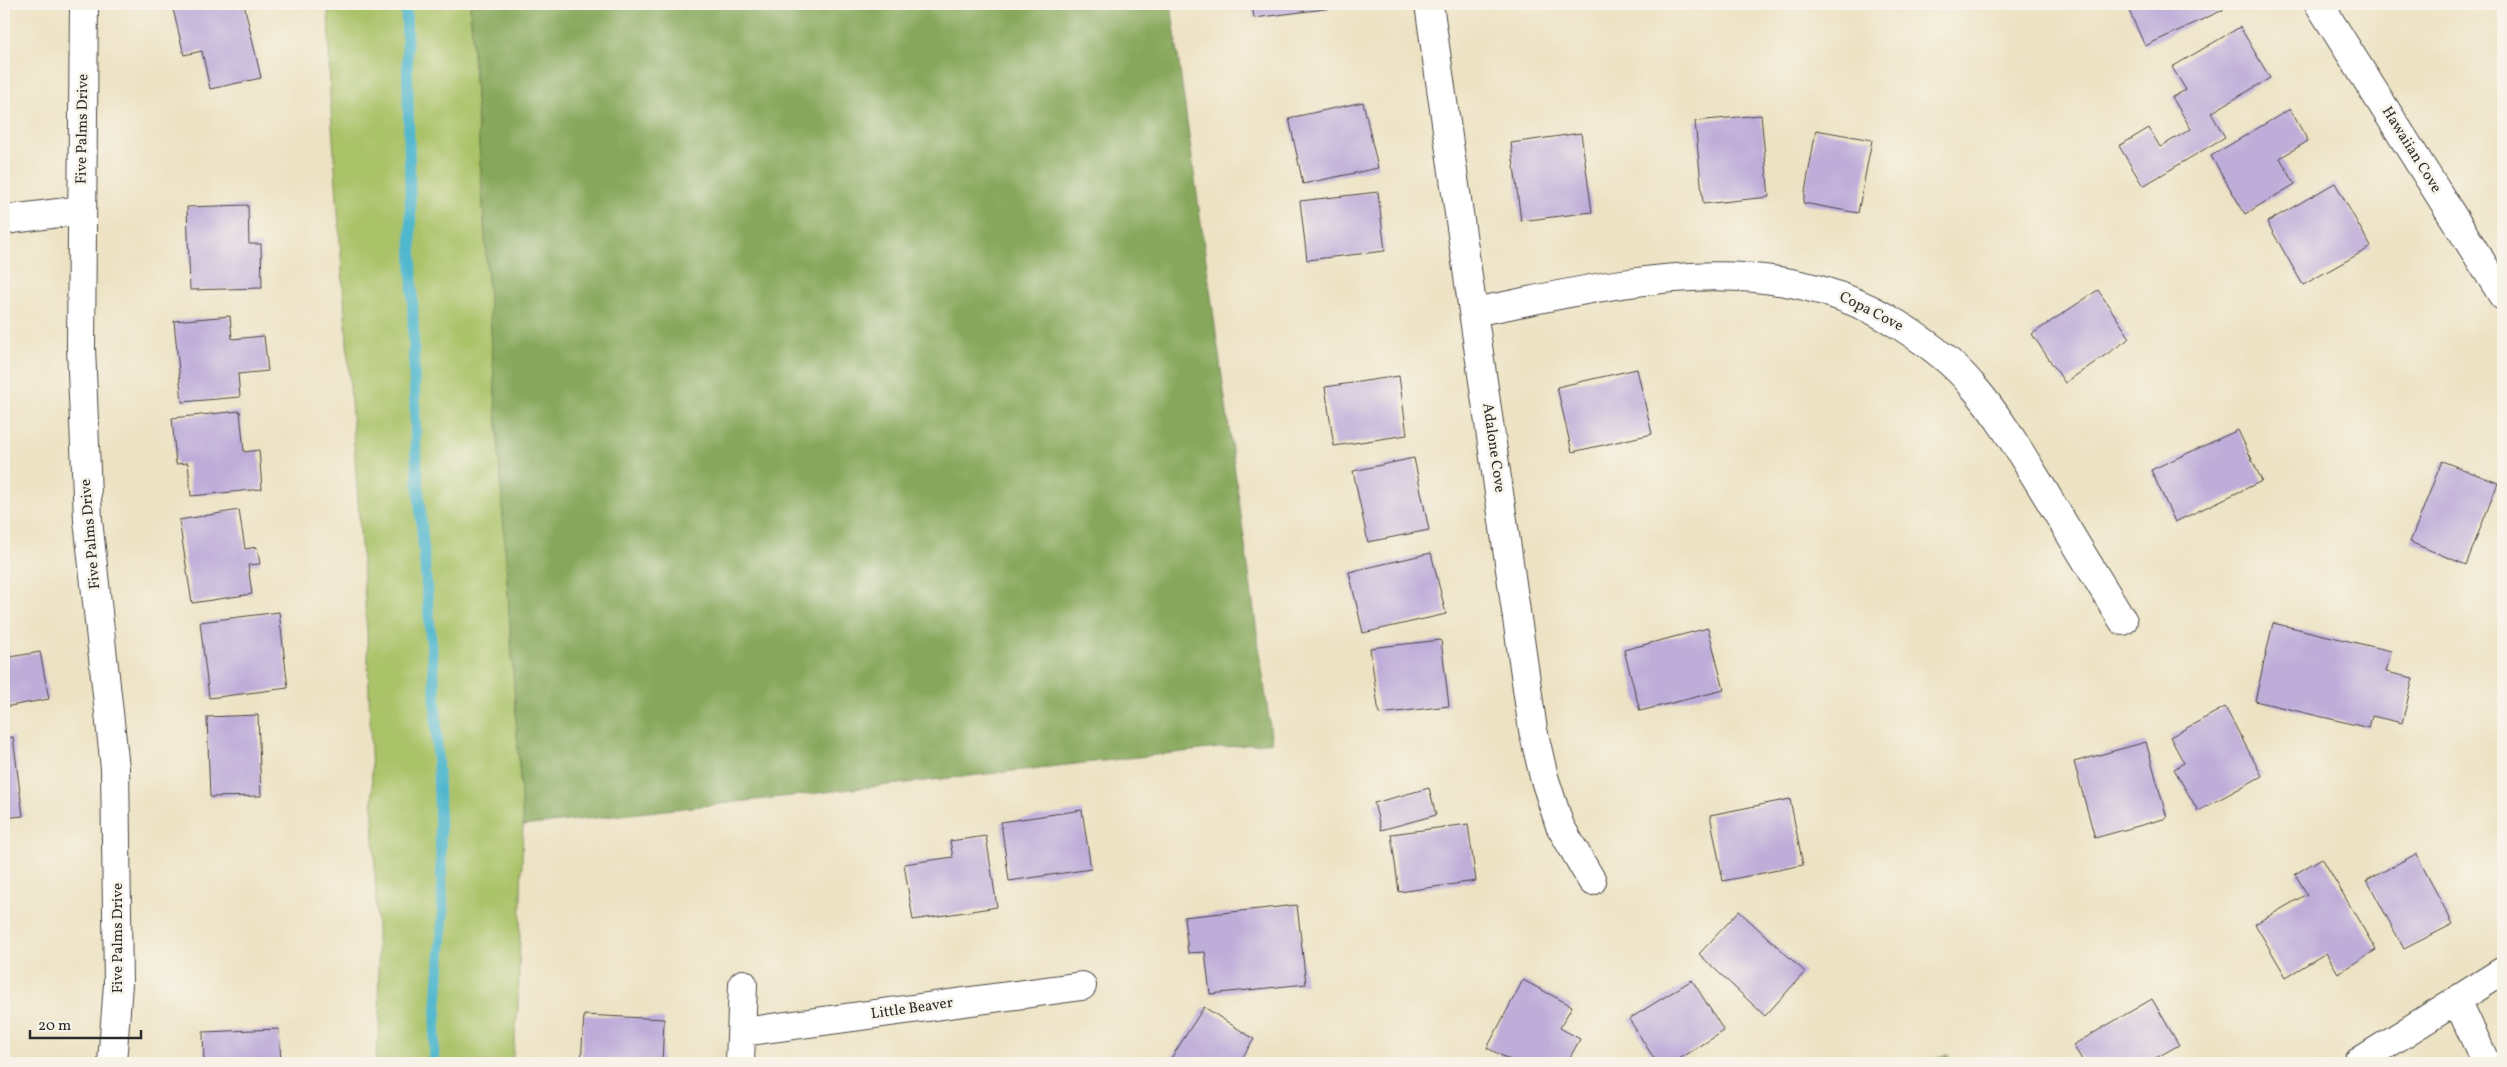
<svg xmlns="http://www.w3.org/2000/svg" width="2507" height="1067" font-family="Vollkorn,serif">
<rect width="100%" height="100%" fill="#f7f3e8"/>
<filter id="ink" filterUnits="userSpaceOnUse"><feTurbulence type="fractalNoise" baseFrequency=".02" numOctaves="2"/><feDisplacementMap in="SourceGraphic" scale="10" xChannelSelector="R" yChannelSelector="G"/><feConvolveMatrix kernelMatrix="1 2 1 2 8 2 1 2 1" color-interpolation-filters="sRGB"/></filter>
<filter id="wash" filterUnits="userSpaceOnUse"><feTurbulence type="fractalNoise" baseFrequency=".0096" numOctaves="4" result="noise"/><feDisplacementMap in="SourceGraphic" scale="20" xChannelSelector="R" yChannelSelector="G"/><feGaussianBlur stdDeviation="1.12" result="paint"/><feColorMatrix in="noise" values="0 0 0 0 0 0 0 0 0 0 0 0 0 0 0 0 0 1.4 0 .05"/><feComposite in="paint" operator="in"/></filter>
<g filter="url(#wash)">
<rect width="100%" height="100%" fill="#ede2c3"/>
<!-- green -->
<path fill="#aac268" stroke="#6a764a" d="M328 4H470L523 826 518 1008 512 1063H375L380 1023 367 632 330 96Z"/>
<!-- forest -->
<path fill="#87a85c" stroke="#596a44" d="M470 4H1171L1272 742 523 826Z
M1947 1054 1953 1063H1925Z"/>
<g fill="none" stroke-linecap="round" stroke-linejoin="round">
<!-- stream -->
<path stroke="#50b7ce" stroke-width="11" d="M406 4 416 457 435 690 443 915 433 1063"/>
</g>
<g id="blocks">
<!-- building -->
<path fill="#beacd9" d="M195 4H244L261 78 210 89 202 51 184 55 173 9Z
M1252 4H1348V6L1254 18Z
M2126 4H2220L2223 10 2145 46Z
M2240 27 2270 78 2211 113 2225 137 2143 186 2119 146 2149 128 2160 147 2191 129 2172 97 2186 90 2172 67Z
M1363 102 1378 168 1303 184 1289 118Z
M2290 109 2308 141 2280 158 2295 184 2245 214 2211 156Z
M1761 115 1769 197 1703 204 1695 121Z
M1816 130 1872 140 1858 213 1803 203Z
M1581 133 1592 212 1521 221 1511 143Z
M2335 183 2371 247 2303 285 2267 222Z
M1378 192 1385 251 1307 260 1300 201Z
M248 205 249 244H261L262 288 190 290 187 207Z
M2098 290 2130 338 2065 383 2032 334Z
M230 316 232 339 264 336 268 371 238 374 240 397 182 402 174 321Z
M1637 369 1652 434 1572 452 1557 387Z
M1399 376 1407 435 1334 446 1325 387Z
M240 411 244 452 259 450 262 489 191 496 188 463 176 464 172 418Z
M2238 430 2262 481 2175 522 2151 470Z
M1414 458 1429 530 1368 542 1353 471Z
M2442 461 2498 483 2466 565 2410 542Z
M239 510 245 549 257 547 260 564 248 565 252 594 192 603 179 520Z
M1431 553 1446 614 1363 633 1349 572Z
M279 612 288 688 209 698 200 622Z
M2273 623 2391 651 2386 672 2413 678 2402 723 2372 716 2369 728 2255 701Z
M1708 628 1724 690 1640 711 1624 650Z
M4 630 10 657 40 652 49 699 4 707Z
M1441 640 1449 706 1379 714 1370 648Z
M2225 707 2262 776 2198 811 2174 769 2184 763 2170 737Z
M258 715 261 796 210 797 207 717Z
M13 737 23 816 4 818V738Z
M2146 742 2167 818 2095 838 2074 762Z
M1429 788 1436 815 1381 830 1374 803Z
M1790 799 1803 865 1723 881 1710 815Z
M1082 810 1091 869 1009 881 1001 822Z
M1468 824 1476 881 1399 892 1391 834Z
M986 836 997 907 913 920 904 864 953 857 950 841Z
M2416 854 2453 924 2404 949 2367 880Z
M2322 858 2376 950 2338 973 2326 953 2286 977 2255 924 2307 894 2295 874Z
M1297 905 1306 984 1210 994 1205 952 1188 953 1184 917Z
M1739 911 1805 972 1765 1016 1699 954Z
M1523 980 1572 1006 1560 1028 1580 1039 1567 1063H1516L1487 1048Z
M1692 980 1724 1031 1673 1063H1657L1629 1019Z
M2152 999 2179 1045 2147 1063H2084L2073 1045Z
M1204 1007 1254 1039 1239 1063H1168Z
M584 1015 664 1019 662 1063H581Z
M279 1029 281 1063H204L203 1032Z"/>
</g>
</g>
<g filter="url(#ink)">
<use href="#blocks" fill-opacity="0" stroke="#484642" stroke-width="1"/>
<g fill="none" stroke-linecap="round" stroke-linejoin="round">
<defs>
<path id="street" d="M1429 4 1533 730 1544 777 1560 826 1592 881
M2319 4 2503 296
M4 220 82 210
M1474 312C1618 284 1768 241 1902 327 1927 343 1952 361 1971 384 2001 418 2023 457 2047 496 2072 538 2098 580 2123 621
M2457 1000 2486 1063
M743 1032 1082 986
M740 1063 743 984
M2357 1063 2503 971"/>
<path id="secondary" d="M84 4 81 347 88 520 115 768 118 984 112 1063"/>
</defs>
<!-- street casing -->
<use href="#street" stroke="#484642" stroke-width="30"/>
<!-- secondary casing -->
<use href="#secondary" stroke="#484642" stroke-width="30"/>
<!-- street -->
<use href="#street" stroke="#fff" stroke-width="28"/>
<!-- secondary -->
<use href="#secondary" stroke="#fff" stroke-width="28"/>
</g>
</g>
<g text-anchor="middle" dominant-baseline="central" stroke-width="5" stroke-linejoin="round" paint-order="stroke">
<!-- street labels -->
<g font-size="15" fill="#2b2b2b" stroke="#f7f3e8">
<text transform="translate(83 129) rotate(-89)">Five Palms Drive</text>
<text transform="translate(2411 150) rotate(58)">Hawaiian Cove</text>
<text transform="translate(1871 312) rotate(27)">Copa Cove</text>
<text transform="translate(1493 448) rotate(82)">Adalone Cove</text>
<text transform="translate(91 534) rotate(-95)">Five Palms Drive</text>
<text transform="translate(118 938) rotate(-90)">Five Palms Drive</text>
<text transform="translate(912 1009) rotate(-8)">Little Beaver</text>
</g>
</g>
<!-- margin -->
<rect width="2507" height="1067" fill="none" stroke="#f7f3e8" stroke-width="20"/>
<!-- scale -->
<path d="M30 1030v8h111v-8" fill="none" stroke="#2b2b2b" stroke-width="2.5"/>
<text x="38" y="1030" font-size="15" fill="#2b2b2b" stroke="#f7f3e8" stroke-width="4" paint-order="stroke">20 m</text>
</svg>
